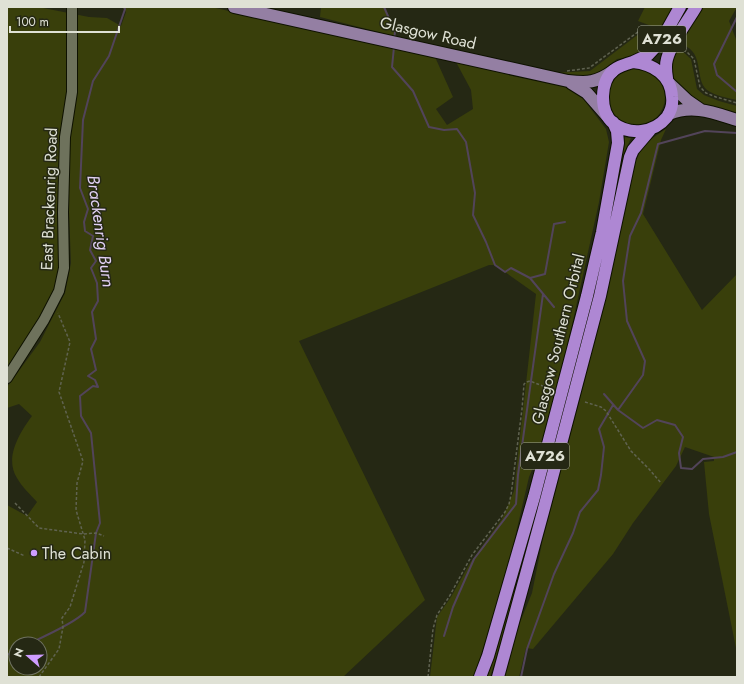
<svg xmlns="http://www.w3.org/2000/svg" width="744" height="684" font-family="Jost,sans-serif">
<rect width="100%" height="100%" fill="#252814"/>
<!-- green -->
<path fill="#393f0b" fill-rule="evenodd" d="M7 7H38L89 17 107 18 121 26 126 12 122 7H211L435 57 453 97 436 109 447 125 473 109 471 90 456 62 526 78 556 84 578 92 606 129 609 142 599 202 567 348 540 451 529 477 506 576 474 677H430L437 617 451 597 470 563 502 519 514 491 536 294 495 265H489L299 341 425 600 343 677H7V505L27 516 37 502C30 494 22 487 17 478 4 458 20 432 32 416L19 404 7 408V387L40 342 65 293 71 263 68 188 61 133 58 204 60 257 57 283 44 312 7 371ZM16 644H40V668H16Z
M321 7H384L395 32 394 36 320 17Z
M645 7H672L662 30 638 21Z
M703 7H737L729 21 737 42V100C728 98 715 96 707 90 694 79 705 53 683 45L681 50 691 59 697 89 704 95 719 101 737 106V116L711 110 681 90 674 79 671 68 672 59Z
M640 33H646L658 38 646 50 636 56 617 59 597 75 579 78 551 73 590 71Z
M607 97a29 29 0 1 1 58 0a29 29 0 1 1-58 0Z
M666 129 661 140 643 214 702 310 737 274V653L709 514 704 462 714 461V457L685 447 676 466 633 523 613 554 533 649 526 648 519 677H502L514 637 532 593 543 538 582 391 606 297 634 165C641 145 649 140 666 129Z
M623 137 631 138 624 153 587 328 505 629 490 677H485Z"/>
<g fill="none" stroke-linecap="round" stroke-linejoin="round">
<!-- stream -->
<path stroke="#52445a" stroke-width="2" d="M384 7 395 32 394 39
M737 17 714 64 717 75 737 92
M394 47 392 67 413 91 429 127 444 130 457 129 466 142 475 193 473 215 486 242 495 265 505 272 511 268 530 278 554 307
M530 278 545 274 554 224 565 222
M604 394 618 410 643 428 657 420 675 425 683 437 679 453 681 468 692 469 703 459 723 457 737 452
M618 410 643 375 645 361 627 321 623 281 630 236 641 213 658 144 705 131 737 133
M444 636 453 607 474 559 516 504 518 475 543 294
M28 644C43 637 75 623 85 612L96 533 100 523 91 433 81 416 80 396 93 386 98 387 95 380 88 376 96 370 91 349 96 339 92 312 98 301 97 283 91 268 96 261 90 250 93 236 85 231 84 222 88 209 80 188 83 120 93 81 109 56 125 9 124 7
M7 655 16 650
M521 677 527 649 554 574 573 533 580 512 598 490 601 475 604 447 599 429 613 405"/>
<defs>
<path id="minor" d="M7 378 44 320 59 291 64 268 63 212 65 137 72 92V7"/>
<path id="major" d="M234 7 568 81C588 83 596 83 613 71
M571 83 587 93 607 116
M670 84 688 101 701 110
M669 114C693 104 714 113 737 120"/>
<path id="highway" d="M633 62C653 64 671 75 672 97 673 104 671 111 667 117 654 133 630 136 613 123 599 111 600 81 614 70 619 66 626 64 633 62Z
M633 62 648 55 661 41 680 7
M667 78C666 72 665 66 667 59 672 41 686 24 696 7
M480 677 488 656 534 497 587 296 602 232 618 143 617 131 613 122
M498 677 543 512 600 296 630 157 633 150 650 130"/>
</defs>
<!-- minor casing -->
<use href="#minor" stroke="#0e1101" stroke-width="12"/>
<!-- major casing -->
<use href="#major" stroke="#0e1101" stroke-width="14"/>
<!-- highway casing -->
<use href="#highway" stroke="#0e1101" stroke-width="14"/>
<!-- path -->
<path stroke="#606351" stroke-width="1.5" stroke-dasharray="3 2" stroke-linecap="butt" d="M684 49 694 59 700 87 706 93 716 97 737 103
M567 71 589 68 642 29 654 32
M585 402 601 407 606 411 631 451 649 469 661 483
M15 503 39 528 83 534 96 533 104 536
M7 548 25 556
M39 677 59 649 63 627 62 618 70 607 84 562 85 540 76 510 77 483 83 461 59 392 70 342 58 313
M428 677 433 629 437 615 449 597 472 555 505 512 509 504 511 495 522 409 524 384 527 382 530 381 553 390"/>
<!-- minor -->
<use href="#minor" stroke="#6e725c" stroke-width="10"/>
<!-- major -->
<use href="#major" stroke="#947fa3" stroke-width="12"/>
<!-- highway -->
<use href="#highway" stroke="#ae87d3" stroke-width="12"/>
</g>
<!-- markers -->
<circle fill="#cf9dff" stroke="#252814" stroke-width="1.5" cx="34" cy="553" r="4"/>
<g text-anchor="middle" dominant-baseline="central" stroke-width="3" stroke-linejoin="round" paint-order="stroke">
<!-- shield labels -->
<g fill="#252814" stroke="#a7aa9b" stroke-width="1">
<rect x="638" y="26" width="48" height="26" rx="3"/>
<rect x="521" y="443" width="48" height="26" rx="3"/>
</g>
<g font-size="15" font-weight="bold" fill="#dfe1d5">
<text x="662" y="39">A726</text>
<text x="545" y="456">A726</text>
</g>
<!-- street labels -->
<g font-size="16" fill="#dfe1d5" stroke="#252814">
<text transform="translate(428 33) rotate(13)">Glasgow Road</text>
<text transform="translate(49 199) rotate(-88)">East Brackenrig Road</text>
<text transform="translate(558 339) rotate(-76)">Glasgow Southern Orbital</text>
</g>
<!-- poi labels -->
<g font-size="16" fill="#dfe1d5" stroke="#252814" text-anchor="start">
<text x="42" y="553">The Cabin</text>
</g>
<!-- water labels -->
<g font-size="17" font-style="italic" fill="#e1d0f3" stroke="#252814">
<text transform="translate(101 231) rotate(82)">Brackenrig Burn</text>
</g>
</g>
<!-- border -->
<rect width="744" height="684" fill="none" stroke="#dfe1d5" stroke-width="16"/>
<!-- north arrow -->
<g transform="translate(28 656) rotate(290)"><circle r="19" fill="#252814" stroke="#6f7261"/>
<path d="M0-3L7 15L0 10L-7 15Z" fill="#cf9dff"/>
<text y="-6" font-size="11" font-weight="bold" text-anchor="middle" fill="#dfe1d5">N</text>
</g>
<!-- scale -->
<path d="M10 26v6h109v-6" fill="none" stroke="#dfe1d5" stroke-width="2"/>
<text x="16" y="26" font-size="12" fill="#dfe1d5" stroke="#252814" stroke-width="3" paint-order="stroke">100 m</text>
</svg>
